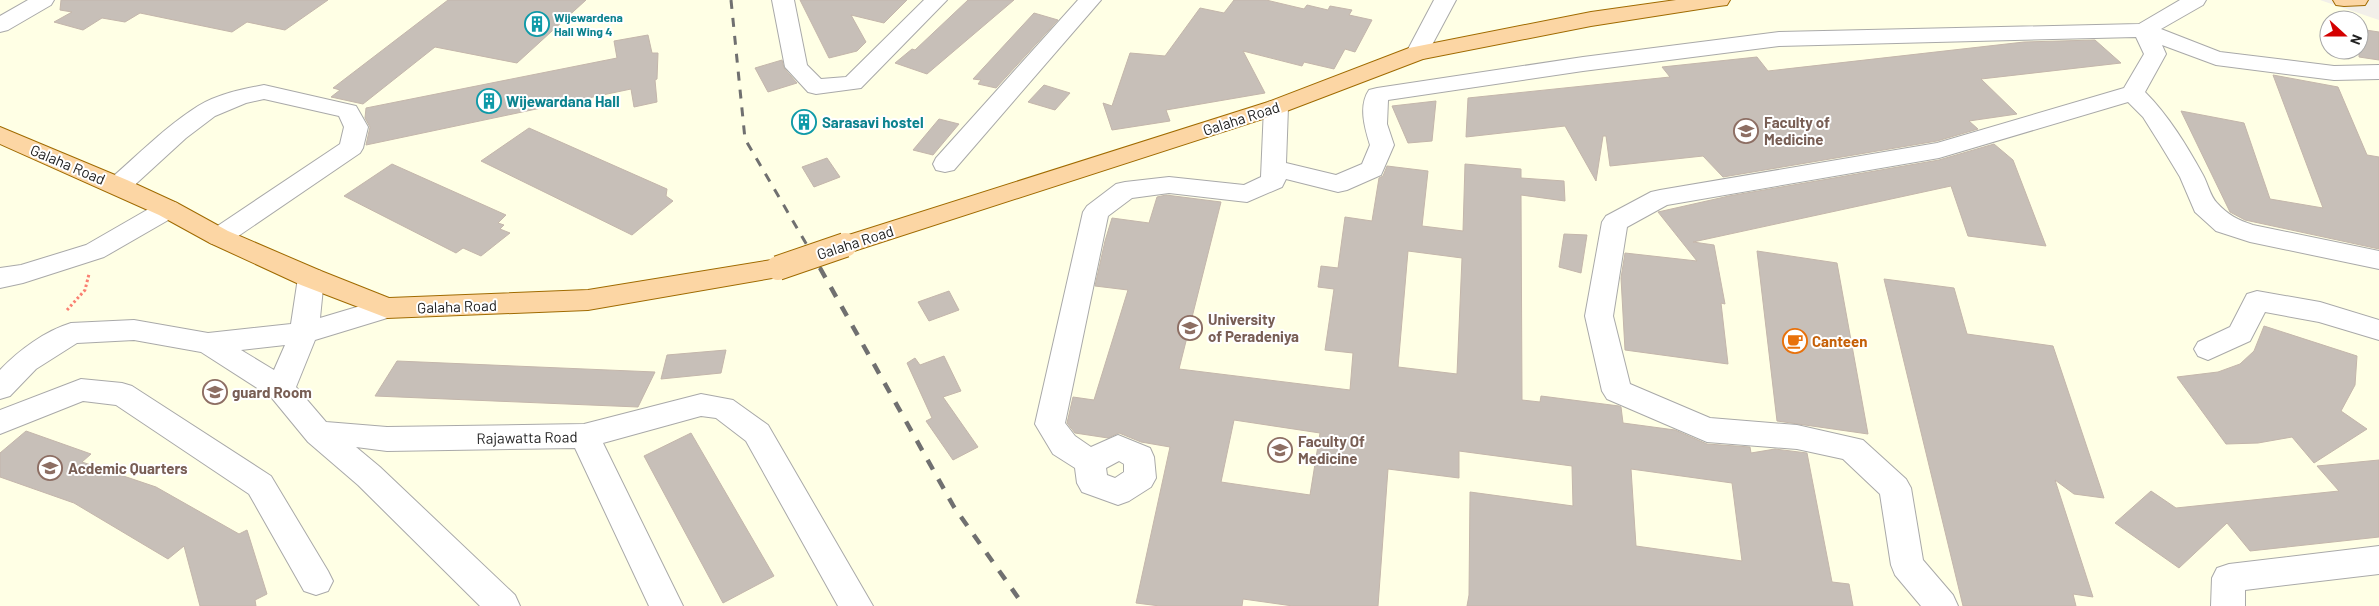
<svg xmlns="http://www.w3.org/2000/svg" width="2379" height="606" font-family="Barlow,sans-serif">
<rect width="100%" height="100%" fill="#f2efe9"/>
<!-- education -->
<path fill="#ffffe5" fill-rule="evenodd" d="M0 0H2320L2379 20V606H0ZM2329 20H2359V50H2329Z"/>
<!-- building -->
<path fill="#c7bfb8" stroke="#c4b6ab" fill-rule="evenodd" d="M61 0H328L285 30 247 22 232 32 140 13 125 22 102 18 83 30 54 22 72 12 60 10Z
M448 0H586L517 63 435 47 363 104 331 97 340 90 333 88Z
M800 0H907L884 23 851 15 866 42 857 51 829 58Z
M968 0H1014L927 74 895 63 912 49 915 50Z
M1234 0H1266L1304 9 1307 5 1328 10 1330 6 1352 10 1349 15 1372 20 1355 52 1345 49 1334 69 1304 62 1302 66 1243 51 1265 93 1166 110 1170 121 1112 130 1103 103 1112 106 1130 53 1165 56 1200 8 1224 13Z
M1034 13 1058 20 996 88 978 84 981 80 973 79Z
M2359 29 2379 32V60L2359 57Z
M648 35 652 53H658L657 79 655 80 657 102 634 107 631 89 366 145 370 127 365 118 366 108 617 58 614 41Z
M2095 40 2121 63 1981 79 2017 114 1969 121 1978 129 1937 141 1723 177 1703 156 1610 166 1606 136H1603L1596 181 1565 126 1466 137 1468 98 1670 77 1662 67 1757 57 1768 71 2024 42Z
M782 60 784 68 797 83 768 92 755 68Z
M2273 75 2338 87 2367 155 2379 157V249L2245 220 2230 212 2181 111 2244 123 2270 199 2323 208Z
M1044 85 1070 93 1055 110 1028 102Z
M1436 101 1432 141 1408 143 1392 106Z
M939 119 959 124 933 155 913 150Z
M529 128 667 189 666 196 673 201 632 235 481 161Z
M1994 144 2013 160 2046 246 1968 236 1951 186 1693 242 1714 245 1725 304 1721 303 1728 364 1625 350 1621 278 1625 253 1697 261 1658 212 1729 196 1939 160Z
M827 158 840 177 814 187 802 167Z
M392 164 506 215 498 223 504 225 500 229 510 233 481 256 463 248 456 253 344 196Z
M1465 164 1521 169V178L1564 181 1565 201 1521 195 1522 400 1540 402 1541 396 1619 406 1621 407 1623 423 1675 430 1707 444 1750 447 1751 453 1775 449 1807 453 1832 582 1849 584 1853 606H1467L1469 595 1470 492 1573 506 1572 466 1459 451V478L1388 469 1378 606H1293L1243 599 1242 606H1160L1136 603 1170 447 1141 442 1119 433 1108 438 1075 433 1067 423 1073 397 1094 400 1128 290 1095 286 1105 241 1112 218 1149 223 1157 197 1166 195 1221 202 1179 369 1350 390 1353 353 1325 350 1334 289 1318 287 1321 266 1338 268 1345 217 1372 221 1379 178 1383 176 1387 166 1428 171 1422 226 1463 231ZM1408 251 1462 258 1457 374 1398 367ZM1234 420 1320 433 1310 495 1221 482ZM1631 469 1732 483 1742 561 1636 546Z
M1564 234 1587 235 1581 273 1559 267Z
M1757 251 1837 263 1868 434 1777 421Z
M1884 279 1954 288 1967 334 2053 346 2104 498 2074 494 2055 480 2093 597 2073 594 2076 606H1963Z
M949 291 959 310 929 321 918 302Z
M2264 326 2357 356 2355 385 2341 411 2367 429 2314 463 2292 437 2258 443 2226 444 2177 377 2218 372 2240 364 2254 351Z
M726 350 721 373 661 379 667 355Z
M944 356 961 391 943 397 978 447 953 460 926 421 932 418 907 363 915 358 920 365Z
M397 361 655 372 638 407 375 396Z
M26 431 91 454 82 462 156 487 239 534 247 530 267 594 255 600 256 606H200L184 546 168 559 74 503 0 477V453Z
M691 433 774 576 723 603 644 456Z
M2379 460V537L2250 551 2227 523 2179 568 2115 523 2151 491 2176 508 2339 491 2317 466Z"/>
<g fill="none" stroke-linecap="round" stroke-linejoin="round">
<defs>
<path id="minor" d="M28 0H54L51 5 8 30 0 32V16Z
M772 0H794L807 65 821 79 846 77 924 0H947L861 88 816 94 808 92 785 67Z
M1078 0H1101L954 170 945 172 936 170 933 164 936 158Z
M1434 0H1456L1425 58 1417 60 1409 58 1406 53Z
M2180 0H2206L2203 5 2161 29 2220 52 2334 66 2379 65V79L2334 80 2216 65 2162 45 2166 54 2145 92C2169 116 2187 146 2203 175 2208 184 2210 196 2217 203 2228 215 2238 220 2253 225L2379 251V269L2250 242 2216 231 2195 212 2180 177 2160 144 2143 117 2128 102 1939 158 1667 205 1627 227 1613 316 1630 384 1710 418 1797 425 1863 440 1906 479 1911 488 1923 560 1953 595 1958 606H1921L1895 575 1891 565 1880 494 1843 459 1797 449 1707 442 1607 399 1602 391 1585 316 1602 222 1606 216 1651 192 1660 190 1937 143 2124 88 2144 54 2136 37 1779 46 1583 71 1388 100 1387 124 1394 145 1381 175 1347 190 1338 192 1286 179 1282 187 1247 202 1169 193 1132 198 1108 216 1065 423 1075 436 1091 447 1118 435 1150 448 1154 457 1156 478 1151 487 1129 501 1118 505 1082 492 1077 483 1075 468 1053 454 1035 424 1083 212 1087 206 1116 184 1125 182 1169 177 1244 185 1261 177 1264 107 1268 102 1276 100 1284 102 1288 107 1286 163 1336 175 1362 164 1370 145C1365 129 1358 106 1369 90L1377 88 1583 57 1779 32 2139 24ZM1119 461 1124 464V472L1115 478 1107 475 1106 468Z
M264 85 356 106 368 127 363 148 360 153 228 243 219 246 210 243 206 237 210 231 340 144 344 127 339 116 264 99 246 103 215 116 186 138 127 192 118 194 109 192 105 186 109 180C138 155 166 126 198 106 218 94 242 89 264 85Z
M168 200 177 203 181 209 177 215 104 257 23 283 0 288V268L21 265 86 245 159 203Z
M311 268 321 271 324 278 320 318 387 298 397 301 401 308 397 315 315 340 296 387 326 422 387 427 584 424 701 394 733 400 768 425 873 606H838L746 441 716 418 701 416 603 443 683 606H649L575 448 387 451 356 447 380 467 515 595 520 606H480L358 485 308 442 271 397 201 352 134 340 77 343 36 369 10 396 0 399V370C19 350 45 331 71 323L134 320 208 333 291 324 298 278 301 271ZM285 345 274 370 241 350Z
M2257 291 2320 302 2379 320V340L2319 322 2265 312 2250 341 2208 360 2198 356 2194 349 2198 342 2230 327 2247 294Z
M81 379 122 383 132 386 271 476 328 571 333 581 328 591 316 595 304 591 249 494 116 405 83 401 0 434V410Z
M2379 546V574L2245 590V606H2211L2212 578 2217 568 2229 564Z"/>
<path id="major" d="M1676 0H1730L1727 5 1719 6 1591 26 1423 59 1284 112 854 251 845 254 836 251 832 245 836 239 1268 102 1409 48 1591 12Z
M2333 0H2368L2365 5 2344 6 2336 5Z
M0 127 127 180 177 203 228 231 321 271 389 298 588 290 778 259 787 261 791 268 787 275 778 277 588 310 387 318 301 285 210 243 159 215 0 144Z"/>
</defs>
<!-- minor casing -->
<use href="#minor" stroke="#a9a9a9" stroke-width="2"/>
<!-- major casing -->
<use href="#major" stroke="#a06b00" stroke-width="2"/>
<!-- path -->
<path stroke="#fa8072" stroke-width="3" stroke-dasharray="2.5 2.5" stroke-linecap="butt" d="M67 310 85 290 89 274"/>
<!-- minor -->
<use href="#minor" fill="#fff" fill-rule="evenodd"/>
<!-- major -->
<use href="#major" fill="#fcd6a4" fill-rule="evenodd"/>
<!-- rail-far1 -->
<path stroke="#707070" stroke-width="3" stroke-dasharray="9 9" stroke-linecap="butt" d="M731 0 745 139 821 269"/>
<!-- rail -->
<path stroke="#707070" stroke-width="4.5" stroke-dasharray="11 11" stroke-linecap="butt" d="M820 268 954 507 1024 606"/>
<defs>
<path id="major-bridge" d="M778 268 845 245"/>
</defs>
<!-- major-bridge casing -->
<use href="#major-bridge" stroke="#a06b00" stroke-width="26" stroke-linecap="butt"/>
<!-- major-bridge -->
<use href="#major-bridge" stroke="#fcd6a4" stroke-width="24"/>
</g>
<!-- icons -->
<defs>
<symbol id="building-ring" viewBox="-11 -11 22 22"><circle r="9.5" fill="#fff" stroke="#0f9aa8" stroke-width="1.5"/><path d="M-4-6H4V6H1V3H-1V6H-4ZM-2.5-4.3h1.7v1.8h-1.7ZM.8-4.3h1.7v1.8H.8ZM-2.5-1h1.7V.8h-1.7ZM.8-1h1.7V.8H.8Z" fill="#0f9aa8"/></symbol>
<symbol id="university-ring" viewBox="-11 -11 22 22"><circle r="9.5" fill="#fff" stroke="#8d6e63" stroke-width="1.5"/><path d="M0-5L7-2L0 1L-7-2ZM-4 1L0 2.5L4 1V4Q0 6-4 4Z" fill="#8d6e63"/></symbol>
<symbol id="cafe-ring" viewBox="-11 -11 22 22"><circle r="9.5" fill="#fff" stroke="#e8710a" stroke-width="1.5"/><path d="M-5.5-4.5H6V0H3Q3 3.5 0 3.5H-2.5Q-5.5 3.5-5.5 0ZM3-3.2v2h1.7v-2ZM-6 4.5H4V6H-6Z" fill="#e8710a"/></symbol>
</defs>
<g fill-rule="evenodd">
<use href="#building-ring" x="523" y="10" width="28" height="28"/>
<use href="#building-ring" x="475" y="87" width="28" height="28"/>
<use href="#building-ring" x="790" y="108" width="28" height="28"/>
<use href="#university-ring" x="1732" y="117" width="28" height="28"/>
<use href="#university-ring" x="1176" y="314" width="28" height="28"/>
<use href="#cafe-ring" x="1781" y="327" width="28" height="28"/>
<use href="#university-ring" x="201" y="378" width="28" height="28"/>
<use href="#university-ring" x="1266" y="436" width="28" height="28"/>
<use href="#university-ring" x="36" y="454" width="28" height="28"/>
</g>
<g text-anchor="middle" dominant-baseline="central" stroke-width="4" stroke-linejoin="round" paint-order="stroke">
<!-- far-culture labels -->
<g font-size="12" font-weight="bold" fill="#0d838f" stroke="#fff" text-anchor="start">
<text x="554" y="17">Wijewardena<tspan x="554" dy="14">Hall Wing 4</tspan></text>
</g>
<!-- culture labels -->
<g font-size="15" font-weight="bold" fill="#0d838f" stroke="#fff" text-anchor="start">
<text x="506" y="101">Wijewardana Hall</text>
<text x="822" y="122">Sarasavi hostel</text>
</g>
<!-- street labels -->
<g font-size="15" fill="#222" stroke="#fff">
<text transform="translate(1241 118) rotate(-18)">Galaha Road</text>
<text transform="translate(68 164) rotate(23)">Galaha Road</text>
<text transform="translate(855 242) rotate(-18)">Galaha Road</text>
<text transform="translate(457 306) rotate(-2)">Galaha Road</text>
<text transform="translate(527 437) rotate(-1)">Rajawatta Road</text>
</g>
<!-- education labels -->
<g font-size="15" font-weight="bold" fill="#785e54" stroke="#fff" text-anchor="start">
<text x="1764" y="122">Faculty of<tspan x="1764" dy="17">Medicine</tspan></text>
<text x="1208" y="319">University<tspan x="1208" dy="17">of Peradeniya</tspan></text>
<text x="232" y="392">guard Room</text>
<text x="1298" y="441">Faculty Of<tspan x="1298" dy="17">Medicine</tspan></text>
<text x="68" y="468">Acdemic Quarters</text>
</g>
<!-- food labels -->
<g font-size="15" font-weight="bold" fill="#c56008" stroke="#fff" text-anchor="start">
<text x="1812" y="341">Canteen</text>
</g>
</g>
<!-- north arrow -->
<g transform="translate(2344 35) rotate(111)"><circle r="24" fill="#ffffff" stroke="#a7a7a7"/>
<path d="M0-4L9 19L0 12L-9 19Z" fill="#d40000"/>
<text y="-8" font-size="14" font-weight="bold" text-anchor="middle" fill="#222222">N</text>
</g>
</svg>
